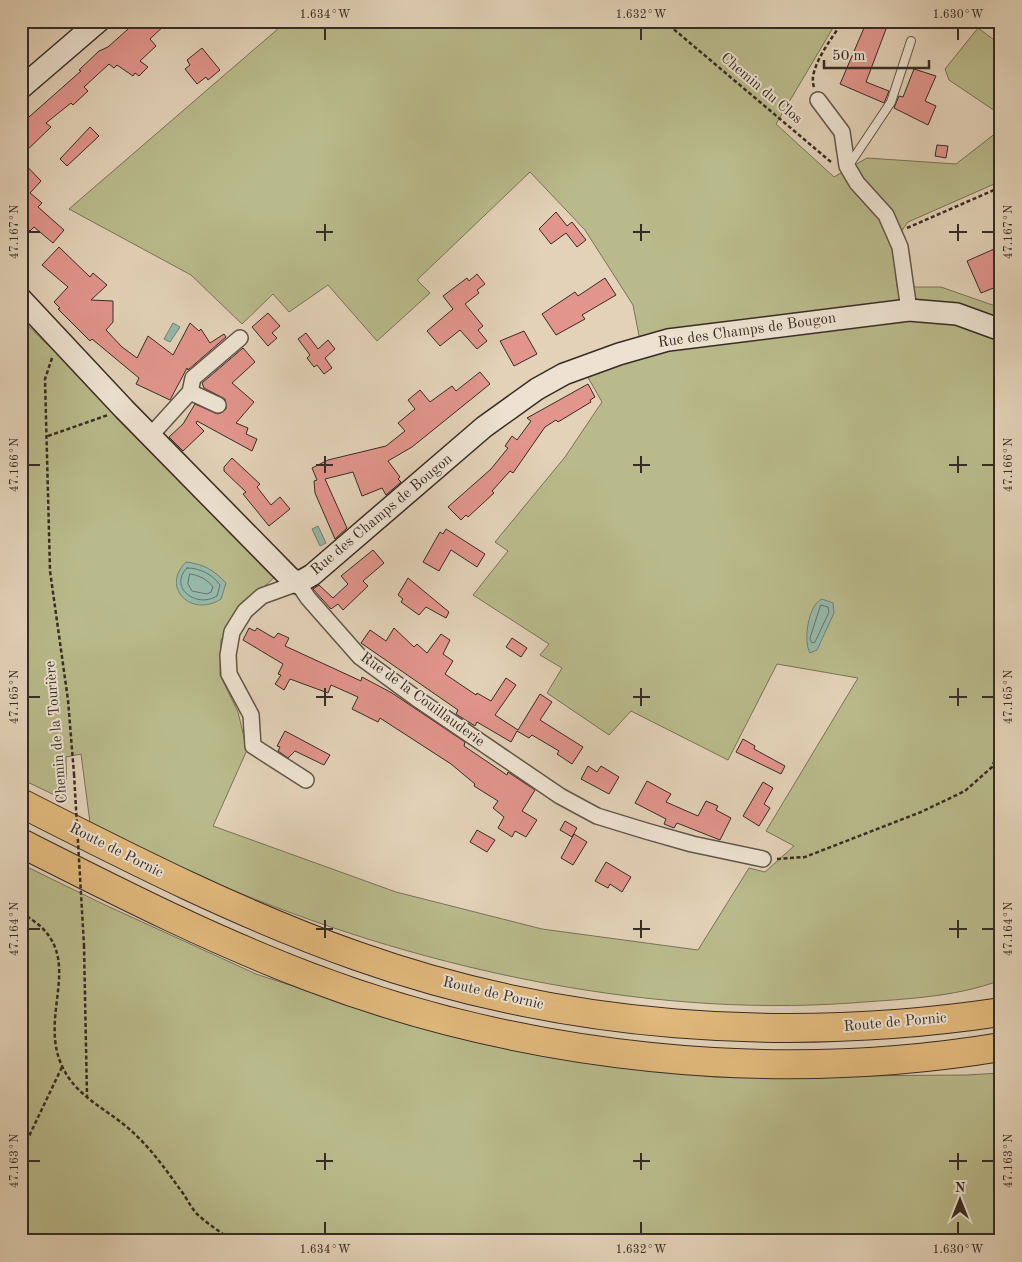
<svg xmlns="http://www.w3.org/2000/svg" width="1022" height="1262" font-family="'Old Standard TT',serif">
<rect width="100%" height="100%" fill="#e3d2b8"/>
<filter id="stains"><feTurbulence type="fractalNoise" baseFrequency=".004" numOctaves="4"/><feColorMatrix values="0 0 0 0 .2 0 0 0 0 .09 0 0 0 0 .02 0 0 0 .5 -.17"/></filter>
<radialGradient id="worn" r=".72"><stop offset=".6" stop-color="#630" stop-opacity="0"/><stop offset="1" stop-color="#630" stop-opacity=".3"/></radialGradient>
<!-- green -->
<path fill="#b9ba8b" stroke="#787358" d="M287 21H837L776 124 834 177 867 158 956 164 1001 129V181L908 222 893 243 897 287H941L1001 308V980C954 998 901 999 851 1003 641 1018 411 966 218 884 175 865 133 843 90 823L81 754 66 757 67 801 21 779V319L112 407 276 576 237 611 221 640 220 675 238 712 247 750 213 826 396 892 542 929 698 950 749 868 765 872 794 846 766 831 858 678 777 664 728 760 631 711 609 735 547 693 562 668 540 655 549 644 473 595 508 551 495 542 565 457 602 402 586 374 642 351 633 305 585 230 530 172 417 280 430 293 377 341 328 285 289 312 273 294 242 324 191 275 69 209Z
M978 28 1001 45V115L949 80 945 69Z
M21 864 103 904 256 974 418 1027 550 1057 715 1077 966 1075 1001 1073V1241H21Z"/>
<!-- water -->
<path fill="#96b8a9" stroke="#708074" d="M173 323 180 327 170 342 164 339Z
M318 526 326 543 320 546 312 529Z
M186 562C203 564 214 570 226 583L221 599C192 618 160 588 186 562Z
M822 599 833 603 834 613 817 650 810 653C803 641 808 605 822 599Z"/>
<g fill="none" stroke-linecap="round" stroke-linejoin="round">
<!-- shore -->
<path stroke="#667266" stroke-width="1" d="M187 568C200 568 212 574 220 585L217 596C196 609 168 587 187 568Z
M190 574C199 575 208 580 213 587L211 592 207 594 192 591 188 584Z
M821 605 828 607 829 612 815 642 812 643 810 639Z"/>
</g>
<!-- building -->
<path fill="#e2958d" stroke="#372c24" d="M137 21H169L150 39 156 46 140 61 148 67 139 76 135 73 133 76 117 65 114 68 109 64 84 87 88 91 73 105 71 103 46 123 51 127 21 156V124L81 71 79 70 99 51 108 47Z
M867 21H889L866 82 889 91 884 103 840 84Z
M202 48 220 70 208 80 206 77 197 84 185 69 190 65 187 60Z
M914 69 936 76 925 101 936 106 928 125 894 108 899 96 903 97Z
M90 127 99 136 67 166 60 159Z
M937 145 948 146 946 158 935 156Z
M21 160 41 181 30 193 42 203 38 207 64 230 53 243 34 227 30 231 21 223Z
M556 212 567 226 572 222 586 240 577 247 566 233 551 244 539 229Z
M1001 246V285L981 293 967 261Z
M59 247 90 277 93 273 107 285 91 300 113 301V322L106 330 122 347 137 358 148 336 173 355 190 323 199 331 201 329 210 343 224 334 226 337 188 370 187 368 170 400 136 384 139 378 92 339 90 341 58 309 60 308 54 302 68 287 42 265Z
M477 274 485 284 477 290 479 293 465 304 483 326 478 330 487 341 477 349 460 330 440 346 427 331 453 309 443 296 467 278 469 281Z
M605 278 616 295 582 315 585 319 556 335 542 314 575 292 578 296Z
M268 313 280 326 272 333 277 338 268 346 252 327Z
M524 331 537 354 514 366 500 341Z
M306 333 318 349 328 340 335 349 325 358 332 368 324 374 317 365 314 367 307 358 310 355 298 339Z
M243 348 255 362 232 383 254 402 236 423 248 428 246 434 257 439 252 451 197 421 196 423 204 431 183 451 169 437 183 424 195 404 218 414 226 409 225 399 204 388 202 383Z
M480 372 490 384 412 447 388 461 400 477 398 479 401 482 386 495 382 488 362 496 353 472 325 479 347 528 335 539 315 493 314 481 317 480 312 468 328 460 386 446 405 431 398 423 415 409 408 400 420 390 430 402 452 386 456 391Z
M588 384 595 397 590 400 591 402 558 422 556 420 545 427 513 473 510 471 492 491 494 493 468 517 466 515 461 520 448 507 491 469 508 448 505 446 512 436 517 440 531 421 527 418Z
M232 458 260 484 257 487 271 505 280 497 290 509 269 526 243 494 246 492 224 471V467Z
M446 529 485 554 477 567 451 550 439 571 423 562 440 532 443 534Z
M373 550 384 563 363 581 368 586 343 610 338 604 331 609 313 589 319 585 333 598 348 584 341 576Z
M408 578 449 612 446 618 426 607 419 615 401 602 403 599 398 595Z
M249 628 255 631 257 628 274 638 278 633 289 638 285 646 361 681 362 677 392 693 465 742 464 746 507 775 508 772 535 790 522 811 537 820 526 837 515 831 512 837 498 828 504 817 493 808 498 801 474 786 475 784 451 764 380 718 378 722 352 709 358 697 331 685 328 693 290 679 284 690 275 684 281 675 278 674 283 664 243 640Z
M394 628 414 647 417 644 427 653 441 634 450 640 443 654 453 661 445 674 476 695 477 693 491 701 506 678 516 685 495 715 518 730 540 694 552 702 540 720 583 747 572 764 557 754 559 751 532 735 529 738 517 731 511 742 477 722 475 726 456 714 458 710 361 643 370 630 386 641Z
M512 638 527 648 521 657 506 647Z
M285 731 330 755 324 765 295 751 288 758 278 751 280 747 277 746Z
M743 739 755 746 754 749 785 766 781 774 736 752Z
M588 766 597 772 601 766 619 777 609 794 581 779Z
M647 781 671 794 666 802 698 816 706 801 718 806 716 810 731 818 720 840 677 823 674 828 664 824 666 819 635 803Z
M763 782 773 788 764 804 770 808 759 826 743 816Z
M565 821 577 828 572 837 560 830Z
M477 830 495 840 487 852 470 842Z
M574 834 587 842 573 865 561 858Z
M606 862 631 877 622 892 610 884 608 888 595 881Z"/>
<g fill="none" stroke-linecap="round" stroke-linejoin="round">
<defs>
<path id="lane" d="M849 165 891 102 911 41"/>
<path id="street" d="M818 100 842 132 847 166 857 183 886 215 900 247 909 310
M190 392 218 405
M151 435 190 392 193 378 240 338
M306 780 253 746 251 715 229 674 228 655 232 632 245 611 262 596 298 583 308 598 360 657 416 698 560 796 597 816 646 831 692 844 763 859"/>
<path id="secondary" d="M21 88 99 21
M21 299 124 409 290 578 298 583 312 575 484 427 537 389 564 374 619 354 668 340 909 310 957 314 1001 330"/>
<path id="highway" d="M21 803C131 859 241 915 357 956 563 1029 786 1044 1001 1012
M21 843C116 891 210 939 310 977 526 1059 772 1085 1001 1047"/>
</defs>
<!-- lane casing -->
<use href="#lane" stroke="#625649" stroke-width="10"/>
<!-- street casing -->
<use href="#street" stroke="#625649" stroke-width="18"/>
<!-- secondary casing -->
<use href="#secondary" stroke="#372c24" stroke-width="24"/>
<!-- highway casing -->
<use href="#highway" stroke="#372c24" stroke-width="30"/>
<!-- path -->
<path stroke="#372c24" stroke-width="2.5" stroke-dasharray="4 2.5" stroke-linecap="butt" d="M664 21 831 162
M814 87C807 69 833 37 843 21
M907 228 1001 187
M52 358 45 379 50 571 68 700 74 774
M48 436 108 415
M777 859 805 857 921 812 965 791 992 767 1001 744
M21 913C93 951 36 1010 62 1066 74 1093 100 1106 122 1123 145 1141 162 1164 179 1188 185 1195 190 1206 196 1213 206 1223 221 1232 232 1241
M84 945 87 1097
M21 1153 62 1067"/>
<!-- lane -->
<use href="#lane" stroke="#ede2d1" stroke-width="8"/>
<!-- street -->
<use href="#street" stroke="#ede2d1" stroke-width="15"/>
<!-- secondary -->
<use href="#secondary" stroke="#ede2d1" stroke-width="21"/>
<!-- highway -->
<use href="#highway" stroke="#e2b97c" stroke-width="28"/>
<!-- path-bridge -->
<path stroke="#372c24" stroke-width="2.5" stroke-dasharray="4 2.5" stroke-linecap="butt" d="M74 774 84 945"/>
</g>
<!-- ticks -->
<path fill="none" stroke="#372c24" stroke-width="2" d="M325 28V40M641 28V40M958 28V40M325 224V241M641 224V241M958 224V241M28 232H40M316 232H333M633 232H650M949 232H967M982 232H994M325 456V473M641 456V473M958 456V473M28 465H40M316 465H333M633 465H650M949 465H967M982 465H994M325 688V706M641 688V706M958 688V706M28 697H40M316 697H333M633 697H650M949 697H967M982 697H994M325 920V938M641 920V938M958 920V938M28 929H40M316 929H333M633 929H650M949 929H967M982 929H994M325 1153V1170M641 1153V1170M958 1153V1170M28 1161H40M316 1161H333M633 1161H650M949 1161H967M982 1161H994M325 1222V1234M641 1222V1234M958 1222V1234"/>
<g text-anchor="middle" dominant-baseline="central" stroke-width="4" stroke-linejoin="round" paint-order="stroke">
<!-- street labels -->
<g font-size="15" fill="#372c24" stroke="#ede2d1">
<text transform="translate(761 89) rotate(40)">Chemin du Clos</text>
<text transform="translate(747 331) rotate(-8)">Rue des Champs de Bougon</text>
<text transform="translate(382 515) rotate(-40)">Rue des Champs de Bougon</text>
<text transform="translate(422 700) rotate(36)">Rue de la Couillauderie</text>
<text transform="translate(57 732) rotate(-95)">Chemin de la Tourière</text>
<text transform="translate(116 851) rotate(27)">Route de Pornic</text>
<text transform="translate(493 994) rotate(13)">Route de Pornic</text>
<text transform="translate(895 1023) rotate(-5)">Route de Pornic</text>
</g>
</g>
<!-- margin -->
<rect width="1022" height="1262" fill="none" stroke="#e3d2b8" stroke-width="55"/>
<!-- north arrow -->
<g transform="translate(960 1200)" stroke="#ede2d1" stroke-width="4" paint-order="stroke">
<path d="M0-4L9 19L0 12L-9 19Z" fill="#372c24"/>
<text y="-8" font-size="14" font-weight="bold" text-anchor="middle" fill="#372c24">N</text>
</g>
<!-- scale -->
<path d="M824 60v8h105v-8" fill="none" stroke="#372c24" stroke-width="2.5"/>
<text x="832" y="60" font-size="15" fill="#372c24" stroke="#ede2d1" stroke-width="4" paint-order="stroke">50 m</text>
<rect x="28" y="28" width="966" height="1206" fill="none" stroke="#372c24" stroke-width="2"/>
<g font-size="12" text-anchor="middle" fill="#372c24">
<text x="325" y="18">1.634°W</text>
<text x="641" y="18">1.632°W</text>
<text x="958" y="18">1.630°W</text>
<text transform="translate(14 232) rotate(-90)" y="4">47.167°N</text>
<text transform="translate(1008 232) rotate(-90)" y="4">47.167°N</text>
<text transform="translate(14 465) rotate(-90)" y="4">47.166°N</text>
<text transform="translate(1008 465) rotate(-90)" y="4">47.166°N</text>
<text transform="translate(14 697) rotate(-90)" y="4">47.165°N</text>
<text transform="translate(1008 697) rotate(-90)" y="4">47.165°N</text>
<text transform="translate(14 929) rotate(-90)" y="4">47.164°N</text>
<text transform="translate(1008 929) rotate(-90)" y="4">47.164°N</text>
<text transform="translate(14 1161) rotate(-90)" y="4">47.163°N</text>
<text transform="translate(1008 1161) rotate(-90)" y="4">47.163°N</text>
<text x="325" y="1253">1.634°W</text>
<text x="641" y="1253">1.632°W</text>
<text x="958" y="1253">1.630°W</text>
</g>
<rect width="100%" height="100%" filter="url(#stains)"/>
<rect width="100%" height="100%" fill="url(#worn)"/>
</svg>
